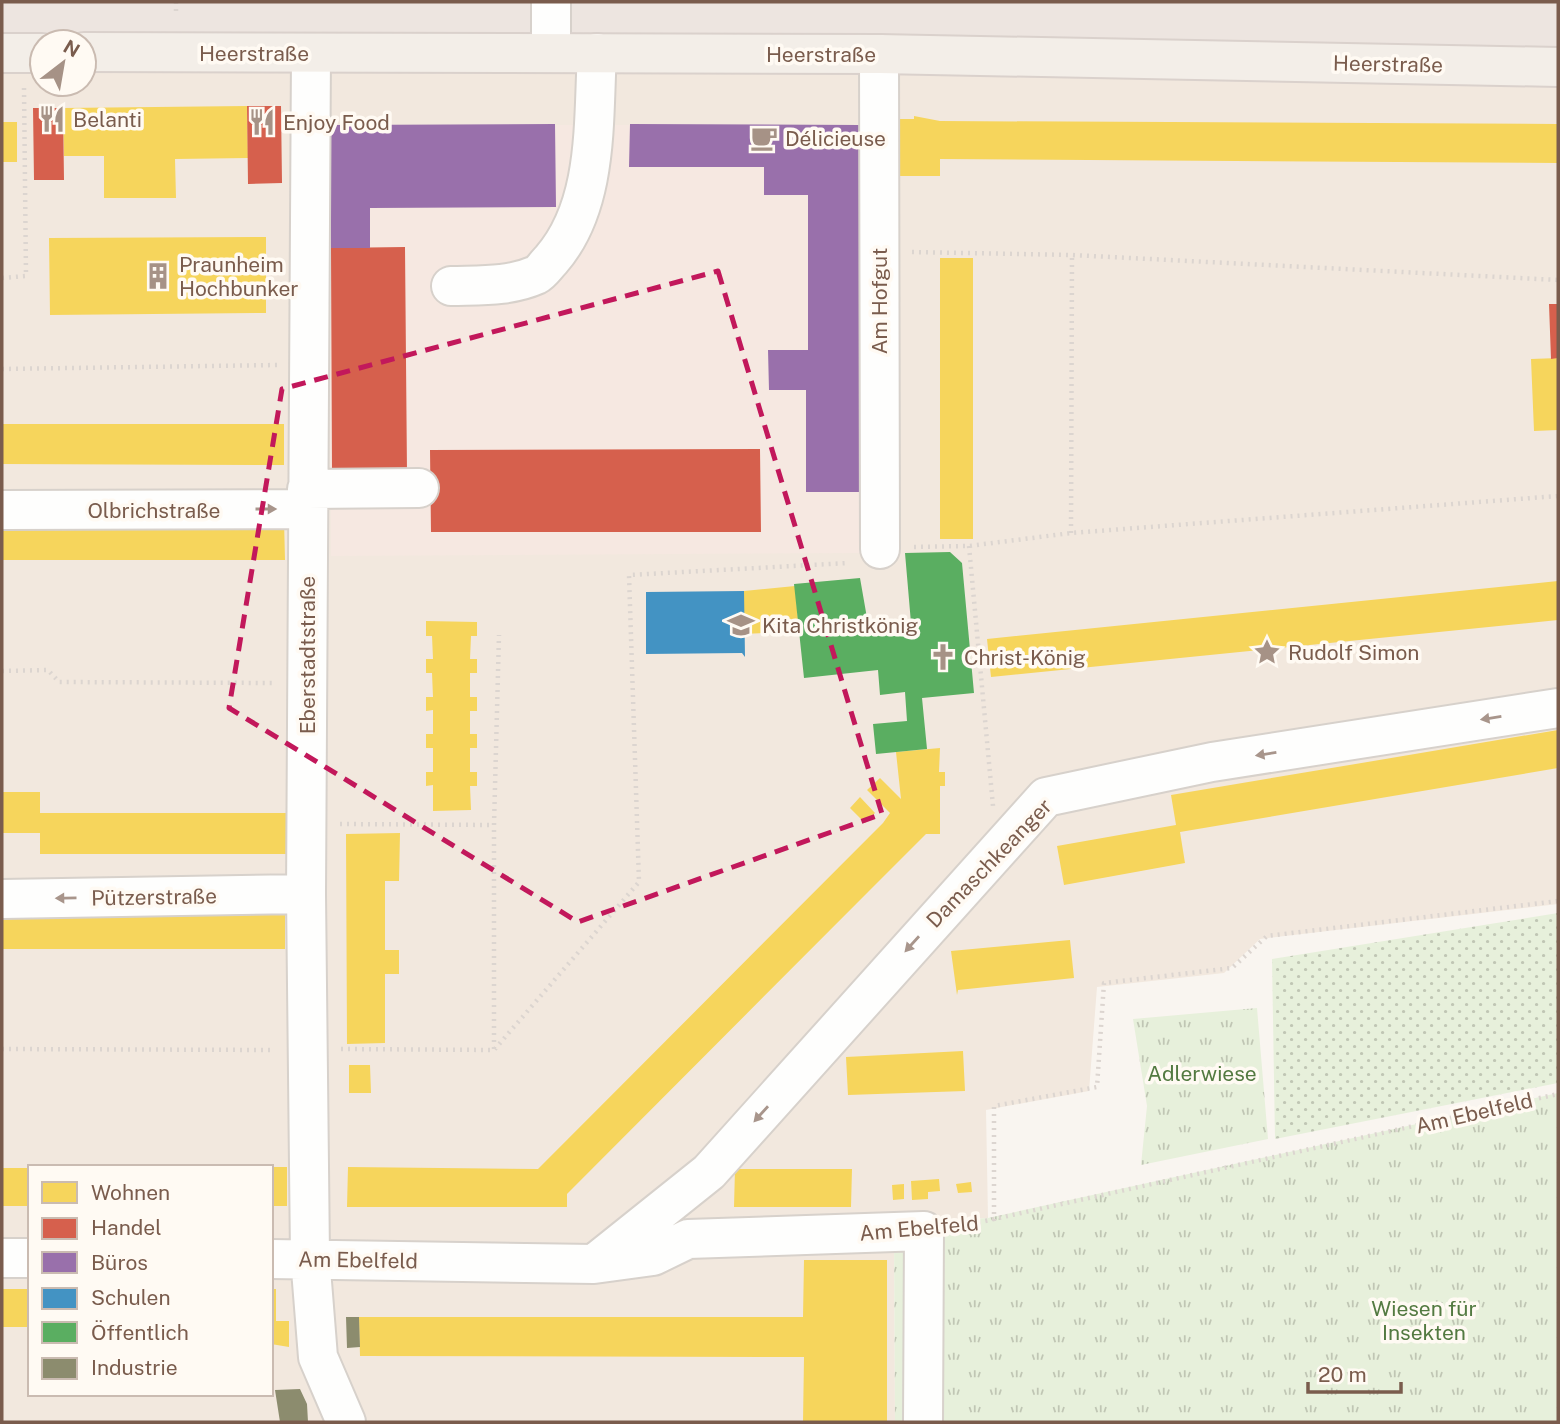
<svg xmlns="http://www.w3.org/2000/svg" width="1560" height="1424" font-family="'Public Sans',sans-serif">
<defs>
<pattern id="park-tufts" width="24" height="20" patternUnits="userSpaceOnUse" patternTransform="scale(1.75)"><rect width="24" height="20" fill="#e7f0db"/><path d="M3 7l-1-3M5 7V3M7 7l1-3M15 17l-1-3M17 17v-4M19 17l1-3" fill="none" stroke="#c0c6b4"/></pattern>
<pattern id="garden-dots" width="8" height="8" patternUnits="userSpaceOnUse" patternTransform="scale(1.75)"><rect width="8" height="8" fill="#e7f0db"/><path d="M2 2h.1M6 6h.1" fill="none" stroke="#c0c6b4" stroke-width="1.8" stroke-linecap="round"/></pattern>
</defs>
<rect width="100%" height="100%" fill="#f9f5f0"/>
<!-- residential -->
<path fill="#f2e8de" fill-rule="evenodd" d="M2 63H42V84H84V64L1558 70V904L1260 939 1224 973 1097 987 1089 1091 986 1110 988 1218 894 1226 895 1422H2ZM30 1167H271V1394H30Z"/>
<!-- commercial -->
<path fill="#f6e8e1" d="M330 125H859L860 553 331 556Z"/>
<!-- industrial -->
<path fill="#ede5e0" d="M2 2H1558V69L84 42H42L2 56Z"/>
<!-- park -->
<path fill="url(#park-tufts)" d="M1257 1008 1268 1139 1141 1165 1147 1106 1133 1019Z
M1558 1093V1422H895L894 1225 988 1218Z"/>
<!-- garden -->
<path fill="url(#garden-dots)" d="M1558 913V1083L1275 1139 1272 959Z"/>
<!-- homes -->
<path fill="#f6d55c" d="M247 106 248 158 175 159 176 198H104V156H64L63 108Z
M914 116 940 121 1558 124V163L940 159V176H889L888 119H914Z
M2 122H17V162H2Z
M266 237V313L50 315 49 238Z
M940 258H973V539H940Z
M1558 358V430L1534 431 1531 359Z
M2 424H284V465L2 464Z
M2 520H284L285 560H2Z
M1558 581V620L991 677 987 639Z
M795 586 799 631 744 634V591Z
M426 621 477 622V636H471L470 659H477V673H470V697H477V711H470V734H477V748H470V772H477V786H470L471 810 433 811V785L426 786V772H433V748H426V734H433V710L426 711V697H433L432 673H426V659H433L432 636H426Z
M1558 730V768L1180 832 1185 863 1064 885 1057 846 1176 825 1171 795Z
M940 748 939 772H945V786H940V834H926L869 891 567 1194V1207H347L348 1167 538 1169 883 823 890 813 867 790 880 778 901 799 896 752Z
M2 792H40V813H286V854H40V833H2Z
M860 797 875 813 865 823 850 808Z
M400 833 399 881H385V950H399V974H385V1043L347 1044 346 834Z
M2 909H285V949H2Z
M1070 940 1074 978 958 990 957 995 951 951Z
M963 1051 965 1091 848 1095 846 1057Z
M349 1065H370L371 1093H349Z
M271 1167H287V1206H271Z
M2 1168H30V1206H2Z
M735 1169H852L851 1207H734Z
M939 1179 940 1191 928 1192V1199L912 1200 911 1181Z
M971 1182 972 1192 958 1193 956 1184Z
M904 1184V1199L893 1200 892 1185Z
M804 1260H887V1422H803L804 1357 360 1356 359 1317H803Z
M2 1289H30V1327H2Z
M271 1289H276V1321H289V1347L271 1344Z"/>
<!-- shops -->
<path fill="#d6604d" d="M247 106H281L282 183 248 184Z
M33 108H63L64 180H34Z
M405 247 407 473H332L331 248Z
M1549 304H1558V358L1551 359Z
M760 449 761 532H431L430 450Z"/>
<!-- offices -->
<path fill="#9970ab" d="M555 124 556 207 370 208V248H331L330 125Z
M630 124 859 125V492H806V390H769L768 350H808V195H764V167H629Z"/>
<!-- schools -->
<path fill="#4393c3" d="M744 591 745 657 742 653 646 654V592Z"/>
<!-- public -->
<path fill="#5aae61" d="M950 552 962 563 974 693 922 698 927 749 876 754 873 724 907 721 905 692 880 695 878 670 804 678 794 584 860 578 867 618H863L864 629 911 623 905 553Z"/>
<!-- industry -->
<path fill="#8c8c6e" d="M346 1317H359L360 1347 347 1348Z
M300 1389 307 1404 308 1422H280L275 1390Z"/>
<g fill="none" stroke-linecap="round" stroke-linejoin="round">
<defs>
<path id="minor" d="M311 53 306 894 310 1257 318 1357 346 1422
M551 53V2
M879 54 880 549
M451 286C479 285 509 287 536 275 542 272 546 265 551 260 599 205 593 122 597 53
M307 489 419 488
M2 510 307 509
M2 899 306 894
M2 1258H30
M271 1259 594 1264 653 1256 688 1239 924 1231 923 1422
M594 1264 709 1172 1046 797 1212 762 1558 708"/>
<path id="major" d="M84 52 879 54 1558 67
M2 53H42"/>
</defs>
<!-- minor casing -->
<use href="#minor" stroke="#d7d1cb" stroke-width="42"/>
<!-- major casing -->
<use href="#major" stroke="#dad1cc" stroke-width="42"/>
<!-- path -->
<path stroke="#dcd5d0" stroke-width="4.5" stroke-dasharray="2 5" stroke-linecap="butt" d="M176 2V13
M912 252 1072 255 1558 280
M2 278 26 276 24 88
M2 369 277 365
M1071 533 1072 255
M969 546 993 806
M914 547 969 546 1071 533 1558 496
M2 671 48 670 59 682 274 683
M340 824 494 825
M2 1049 273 1050
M341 1049 494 1050 639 882 629 575 848 563
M494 1049V825L499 635
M994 1221V1106L1097 1087 1104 983 1232 968 1267 936 1558 901
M958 1227 1558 1094"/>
<!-- minor -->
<use href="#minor" stroke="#fefefd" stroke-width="38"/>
<!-- major -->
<use href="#major" stroke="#f3eee8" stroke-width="38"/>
</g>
<!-- one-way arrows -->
<defs><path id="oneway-solid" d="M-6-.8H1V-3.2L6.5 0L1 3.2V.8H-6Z" transform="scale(1.75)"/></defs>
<g fill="#a8958b">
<use href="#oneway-solid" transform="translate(266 509)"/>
<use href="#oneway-solid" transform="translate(1491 718) rotate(171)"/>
<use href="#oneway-solid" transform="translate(1266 754) rotate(171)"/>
<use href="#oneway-solid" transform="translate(66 898) rotate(179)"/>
<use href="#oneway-solid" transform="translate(912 944) rotate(132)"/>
<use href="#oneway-solid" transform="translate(761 1114) rotate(132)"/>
</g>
<!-- marked area -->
<path fill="none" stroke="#c2185b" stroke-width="5" stroke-dasharray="14 9" stroke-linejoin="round" d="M718 271 882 814 578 922 229 708 282 389Z"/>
<!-- icons -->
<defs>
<symbol id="restaurant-bare" viewBox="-9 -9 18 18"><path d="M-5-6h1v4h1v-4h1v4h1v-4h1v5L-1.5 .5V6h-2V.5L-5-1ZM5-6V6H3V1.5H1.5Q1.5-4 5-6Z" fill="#a69286" stroke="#fffaf3" stroke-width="2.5" paint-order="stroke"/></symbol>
<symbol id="cafe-bare" viewBox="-9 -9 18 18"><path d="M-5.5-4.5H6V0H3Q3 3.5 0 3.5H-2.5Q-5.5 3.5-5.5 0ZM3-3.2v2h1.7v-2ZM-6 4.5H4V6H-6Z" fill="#a69286" stroke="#fffaf3" stroke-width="2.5" paint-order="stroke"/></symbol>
<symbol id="building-bare" viewBox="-9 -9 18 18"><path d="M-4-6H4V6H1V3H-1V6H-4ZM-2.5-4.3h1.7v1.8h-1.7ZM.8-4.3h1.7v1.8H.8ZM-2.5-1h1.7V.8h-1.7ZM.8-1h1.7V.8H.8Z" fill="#a69286" stroke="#fffaf3" stroke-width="2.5" paint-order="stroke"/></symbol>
<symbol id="school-bare" viewBox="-9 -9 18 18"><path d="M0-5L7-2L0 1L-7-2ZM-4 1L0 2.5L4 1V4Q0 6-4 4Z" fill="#a69286" stroke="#fffaf3" stroke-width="2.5" paint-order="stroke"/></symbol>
<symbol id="sight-bare" viewBox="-9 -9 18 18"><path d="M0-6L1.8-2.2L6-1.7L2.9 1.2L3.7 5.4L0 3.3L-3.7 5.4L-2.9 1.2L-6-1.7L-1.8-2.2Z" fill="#a69286" stroke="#fffaf3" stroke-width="2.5" paint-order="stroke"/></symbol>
<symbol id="church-bare" viewBox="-9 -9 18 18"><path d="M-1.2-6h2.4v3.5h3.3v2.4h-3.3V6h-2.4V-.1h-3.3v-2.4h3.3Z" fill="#a69286" stroke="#fffaf3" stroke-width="2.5" paint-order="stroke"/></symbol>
</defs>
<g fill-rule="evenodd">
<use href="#restaurant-bare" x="33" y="100" width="38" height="38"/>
<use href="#restaurant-bare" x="243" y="103" width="38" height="38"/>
<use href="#cafe-bare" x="745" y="119" width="38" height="38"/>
<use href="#building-bare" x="139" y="257" width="38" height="38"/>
<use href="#school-bare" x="722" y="606" width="38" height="38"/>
<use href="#sight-bare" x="1248" y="633" width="38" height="38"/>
<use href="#church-bare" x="924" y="638" width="38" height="38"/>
</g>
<g text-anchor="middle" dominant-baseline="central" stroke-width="7" stroke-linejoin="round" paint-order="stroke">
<!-- street labels -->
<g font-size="21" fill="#7a5c4d" stroke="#fffaf3">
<text x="254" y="53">Heerstraße</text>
<text x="821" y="54">Heerstraße</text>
<text transform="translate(1388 64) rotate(1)">Heerstraße</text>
<text transform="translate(879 301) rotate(-90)">Am Hofgut</text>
<text x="154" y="510">Olbrichstraße</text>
<text transform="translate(307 655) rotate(-90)">Eberstadtstraße</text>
<text transform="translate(989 863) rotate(-46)">Damaschkeanger</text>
<text transform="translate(154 897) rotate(-1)">Pützerstraße</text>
<text transform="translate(1474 1113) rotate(-13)">Am Ebelfeld</text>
<text transform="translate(919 1228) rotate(-5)">Am Ebelfeld</text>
<text transform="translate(358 1260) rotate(1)">Am Ebelfeld</text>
</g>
<!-- poi labels -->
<g font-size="21" fill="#7a5c4d" stroke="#fffaf3" text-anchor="start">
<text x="73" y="119">Belanti</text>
<text x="283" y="122">Enjoy Food</text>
<text x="785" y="138">Délicieuse</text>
<text x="179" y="264">Praunheim<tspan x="179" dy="24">Hochbunker</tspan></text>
<text x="762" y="625">Kita Christkönig</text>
<text x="1288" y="652">Rudolf Simon</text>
<text x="964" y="657">Christ-König</text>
</g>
<!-- park labels -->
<g font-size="21" fill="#537a41" stroke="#fffaf3">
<text x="1202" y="1073">Adlerwiese</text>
<text x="1424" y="1308">Wiesen für<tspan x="1424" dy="24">Insekten</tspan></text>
</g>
</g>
<!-- border -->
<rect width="1560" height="1424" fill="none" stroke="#7a5c4d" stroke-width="7"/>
<!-- legend -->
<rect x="28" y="1165" width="245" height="231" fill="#fffaf3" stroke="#cabbb1" stroke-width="2"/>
<rect x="42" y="1182" width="35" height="21" fill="#f6d55c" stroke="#cabbb1" stroke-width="2"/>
<text x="91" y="1200" font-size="21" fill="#7a5c4d">Wohnen</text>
<rect x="42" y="1218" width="35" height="21" fill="#d6604d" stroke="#cabbb1" stroke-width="2"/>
<text x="91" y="1235" font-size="21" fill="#7a5c4d">Handel</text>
<rect x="42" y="1252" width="35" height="21" fill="#9970ab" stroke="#cabbb1" stroke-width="2"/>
<text x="91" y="1270" font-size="21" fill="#7a5c4d">Büros</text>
<rect x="42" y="1288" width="35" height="21" fill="#4393c3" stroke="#cabbb1" stroke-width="2"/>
<text x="91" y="1305" font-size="21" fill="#7a5c4d">Schulen</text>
<rect x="42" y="1322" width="35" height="21" fill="#5aae61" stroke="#cabbb1" stroke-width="2"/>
<text x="91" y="1340" font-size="21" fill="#7a5c4d">Öffentlich</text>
<rect x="42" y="1358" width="35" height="21" fill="#8c8c6e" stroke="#cabbb1" stroke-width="2"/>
<text x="91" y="1375" font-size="21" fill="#7a5c4d">Industrie</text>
<!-- north arrow -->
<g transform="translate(63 63) rotate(31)"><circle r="33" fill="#fffaf3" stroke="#cabbb1" stroke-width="2"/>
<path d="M0-5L12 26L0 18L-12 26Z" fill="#a69286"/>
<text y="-10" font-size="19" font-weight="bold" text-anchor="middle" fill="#7a5c4d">N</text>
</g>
<!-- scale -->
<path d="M1308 1382v10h93v-10" fill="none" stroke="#7a5c4d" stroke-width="3.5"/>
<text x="1318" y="1382" font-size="21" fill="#7a5c4d" stroke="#fffaf3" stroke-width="5" paint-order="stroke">20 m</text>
</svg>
